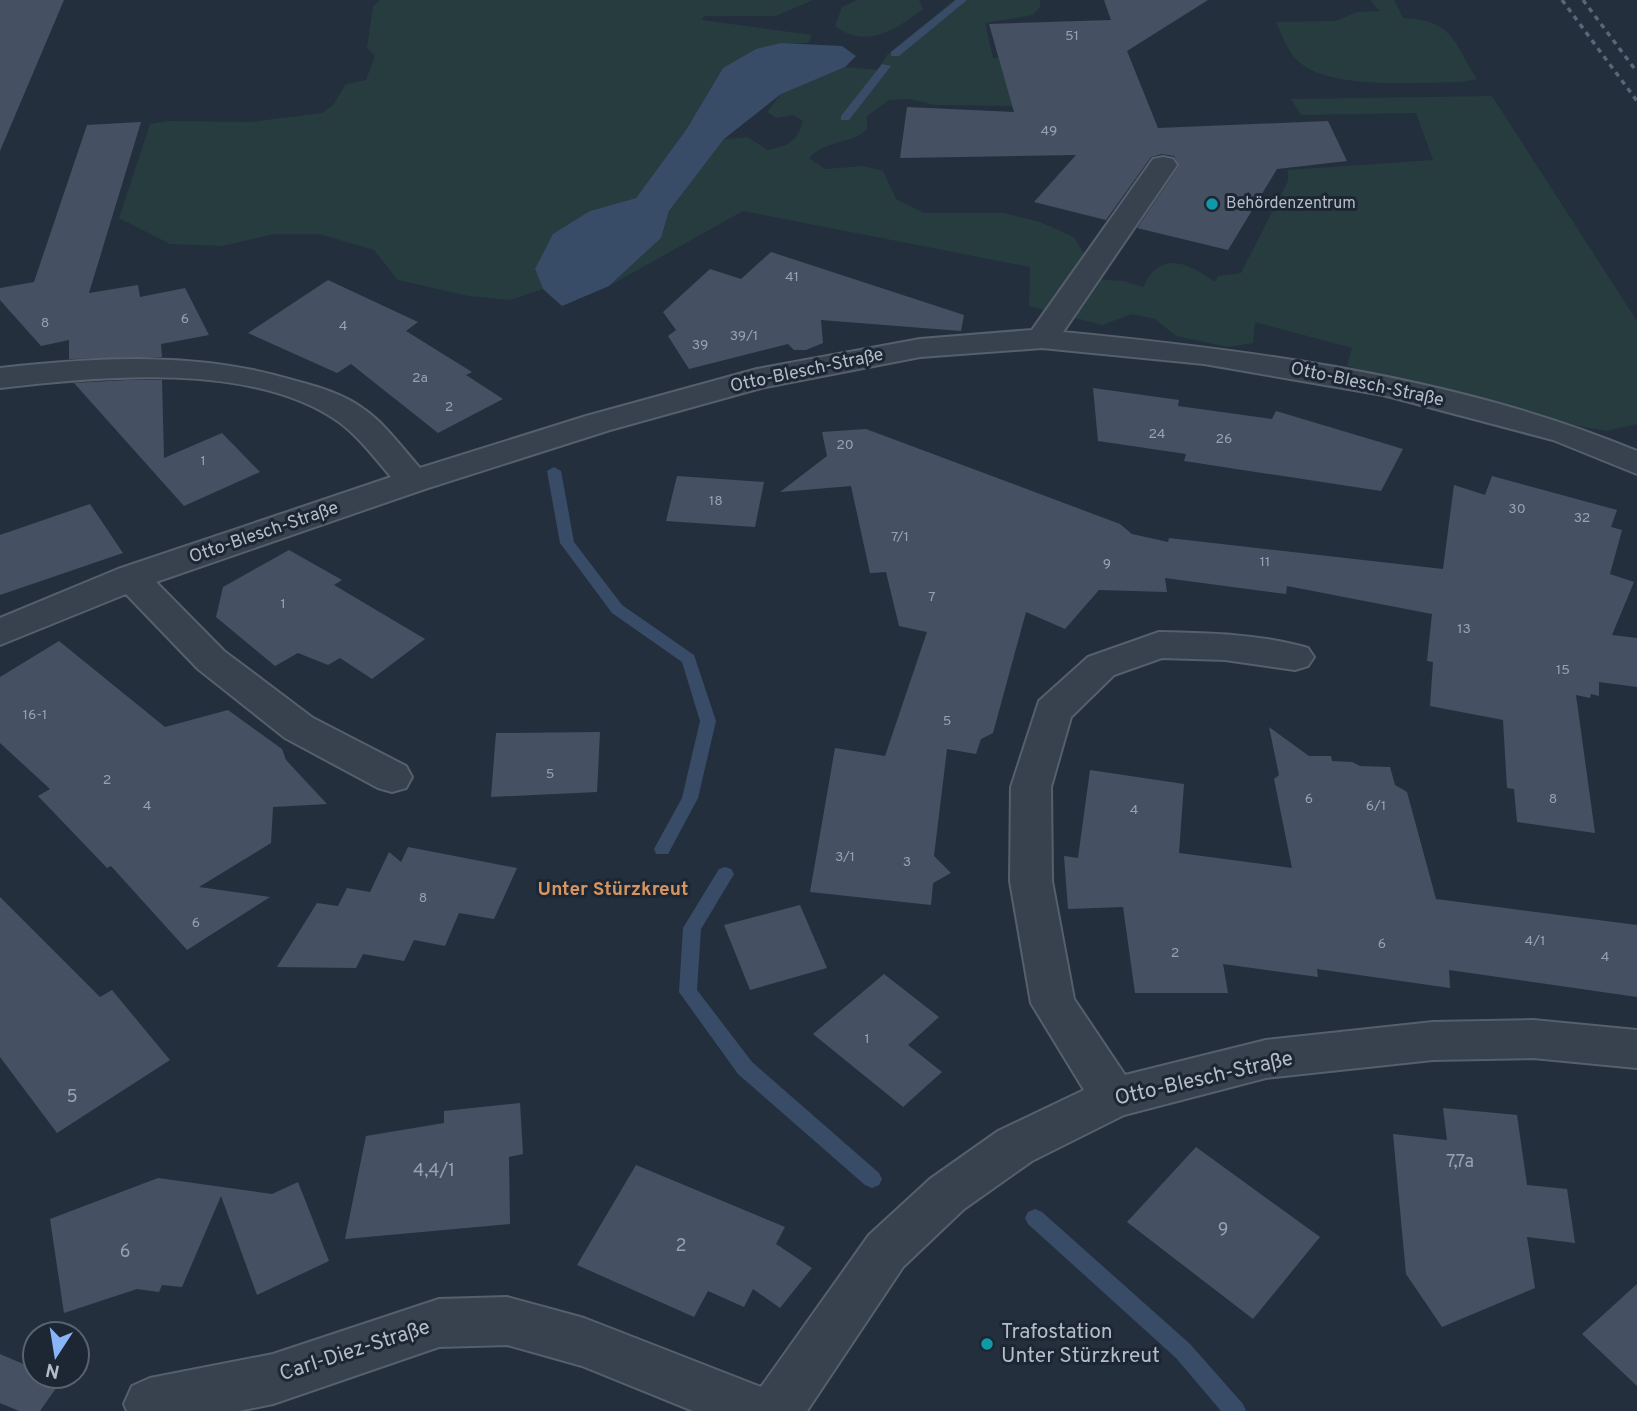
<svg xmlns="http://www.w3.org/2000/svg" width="1637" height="1411" font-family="Overpass,sans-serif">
<rect width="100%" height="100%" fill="#242f3e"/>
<!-- green -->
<path fill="#263c3f" d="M380 0H813L776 16H704L702 20 812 35 808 43H781L723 68 686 130 636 198 590 211 535 269 543 289 510 300 468 296 398 280 374 250 319 234H274L222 246 170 244 119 218 150 124 168 121 250 122 322 113 333 105 346 84 366 80 375 56 367 48 373 6Z
M857 0H919L923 9C897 29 867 50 835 26L842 7Z
M954 0H1040V7L1033 15 985 23 993 58 1056 56 1018 106 935 105 909 99 889 100 867 116V129C852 145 829 138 809 158L825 169 863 166 883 171 896 199 924 213H1004L1040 222 1074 237 1086 257 1095 279 1123 281 1143 287C1161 249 1188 263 1215 282L1218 276 1241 273 1288 181V170L1433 160 1416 113 1301 115 1291 99 1492 96 1637 321V424L1606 431 1569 424 1347 366 1352 348 1255 322 1253 343 1228 347 1176 336 1155 319 1132 314 1102 325 1029 306 1030 267 743 211 609 286 661 238 669 211 724 139 747 137 768 150C789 146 797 141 803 121L793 115 776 118 767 112 781 94 813 78 845 67 878 70 887 55Z
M1370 0H1394L1403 18C1453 20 1453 41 1477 79L1462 82C1419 82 1321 92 1293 56 1286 46 1281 33 1276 22L1336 21 1357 12 1380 11Z"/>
<!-- water -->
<path fill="#394c67" d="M781 43 842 46 856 56 845 67 781 94 724 139 669 211 661 238 609 286 562 306 543 289 535 269 553 234 590 211 636 198 686 130 723 68 756 49Z"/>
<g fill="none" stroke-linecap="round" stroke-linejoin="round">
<!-- stream -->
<path fill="#394c67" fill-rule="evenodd" d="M956 0H967L899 56H891V52Z
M882 64 891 66 849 120H841V116Z
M554 467 561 471 574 542 622 605 694 655 716 721 698 798 668 854H656L654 849 682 798 700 721 682 662 612 613 560 543 547 471Z
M725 867 731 869 734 874 701 929 697 990 752 1062 879 1173 882 1179 879 1185 872 1188 865 1185 738 1074 679 992 683 928 719 869Z
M1035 1209 1042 1212 1190 1344 1243 1404 1246 1411H1221L1176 1358 1028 1224 1025 1218 1028 1212Z"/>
</g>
<!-- building -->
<path fill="#455162" d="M0 0H64L0 151Z
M1104 0H1208L1127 51 1158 128 1328 121 1347 161 1277 169 1228 250 1137 228 1179 166 1174 156 1162 154 1151 157 1106 220 1034 202 1076 155 900 158 907 107 1014 112 989 24 1111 20Z
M141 122 89 293 138 285 140 297 185 288 209 335 161 344 162 357 69 359V340L41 346 0 300V288L34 282 87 125Z
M771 252 964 315 961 331 821 320 823 343 806 350H794L788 344 689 369 668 336 676 330 663 312 710 269 741 279Z
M328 280 418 322 406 331 472 372 466 375 503 399 438 433 351 364 337 373 248 333Z
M128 380H162L164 458 222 433 260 472 184 506 74 383Z
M1093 388 1179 400 1178 406 1272 419 1276 411 1403 449 1381 491 1184 461 1186 454 1098 441Z
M866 429 1120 524 1132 534 1168 542 1169 538 1443 569 1454 485 1485 495 1492 476 1617 510 1611 527 1622 530 1610 574 1634 582 1612 635 1637 638V687L1599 682V696L1591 694 1590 698 1576 695 1595 833 1517 822 1514 789 1507 788 1503 720 1430 706 1433 662 1427 661 1432 614 1287 586 1286 594 1165 578 1167 592 1099 590 1065 629 1026 612 993 733 981 739 976 754 947 749 934 856 951 873 933 883 931 905 810 892 835 748 885 756 927 632 899 626 886 572 870 573 851 486 780 492 827 456 822 432Z
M677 476 764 482 755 527 666 521Z
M90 504 123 553 0 595V535Z
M289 550 342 580 334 585 425 639 372 679 340 658 328 665 298 653 275 666 216 617 223 587Z
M59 641 165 727 228 710 282 749 286 760 327 804 273 807 271 843 199 887 270 897 187 950 111 866 107 868 38 796 50 789 0 743V677Z
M1269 727 1309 756H1331L1332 761 1352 762 1360 766 1390 767 1395 785 1407 792 1436 899 1637 925V997L1449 970 1450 988 1317 969 1318 977 1223 964 1228 993H1135L1123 907 1068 909 1064 856 1078 858 1090 770 1184 784 1179 853 1292 868 1274 779 1279 775Z
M600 732 597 792 491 797 496 733Z
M408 847 517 868 494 919 459 913 445 946 414 940 404 961 363 954 356 968 277 967 317 903 338 906 347 888 370 892 389 852 401 862Z
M0 897 100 997 112 990 170 1060 57 1133 0 1057Z
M800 905 827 968 750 990 724 925Z
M884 974 939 1017 908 1045 942 1072 903 1107 813 1034Z
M520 1103 523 1154 509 1157 510 1224 345 1239 366 1136 444 1123V1111Z
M1443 1108 1517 1115 1527 1185 1567 1189 1575 1243 1527 1237 1535 1288 1442 1327 1406 1274 1393 1134 1447 1140Z
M1196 1147 1320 1237 1253 1319 1127 1222Z
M636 1165 785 1227 776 1244 812 1268 780 1308 753 1289 744 1307 708 1291 694 1317 577 1265Z
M158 1178 272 1194 298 1182 329 1261 257 1295 221 1196 182 1287 162 1285 159 1292 137 1289 64 1313 50 1219Z
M1637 1284V1386L1582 1334Z
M0 1354 35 1369V1376H50L61 1381 40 1411H19L0 1403Z"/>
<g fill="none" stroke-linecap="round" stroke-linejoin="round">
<defs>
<path id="minor" d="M1163 157 1173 159 1177 165 1063 332C1256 351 1456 376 1637 451V474L1553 440 1383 395 1204 364 1042 348 920 357 761 388 610 430 425 489 156 582 224 651 313 718 406 766 412 777 406 788 392 792 378 788 285 738 198 669 126 594 0 645V618L118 569 391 477C375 458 359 437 339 422 254 361 99 376 0 388V368C100 357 199 351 296 381 319 387 346 395 365 410 386 425 402 448 420 468L586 416 757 369 920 339 1032 330 1153 159Z
M1159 632C1209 633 1260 634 1308 648L1314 657 1308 666 1295 670 1225 660 1162 658 1114 675 1071 717 1051 787 1052 881 1074 999 1125 1075 1266 1040 1433 1022 1533 1020 1637 1030V1068L1533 1058 1433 1060 1266 1078 1124 1115 1032 1161 964 1209 903 1267 807 1411H693L582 1366 507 1345 439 1347 273 1404 239 1411H127L124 1404 132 1386 150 1378 273 1354 439 1299 507 1297 584 1318 761 1387 869 1235 930 1179 998 1131 1084 1090 1031 1003 1010 881 1011 787 1039 701 1088 657Z"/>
</defs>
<!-- minor casing -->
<use href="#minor" stroke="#565f6c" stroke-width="4"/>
<!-- minor -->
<use href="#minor" fill="#38414e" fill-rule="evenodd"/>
<!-- rail -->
<path stroke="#5a6575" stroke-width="3.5" stroke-dasharray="5 5" stroke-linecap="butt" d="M1562 0 1637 101
M1583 0 1637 72"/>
</g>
<!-- markers -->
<g fill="#0f9aa8" stroke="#1d2633" stroke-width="2.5">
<circle cx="1212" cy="204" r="7"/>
<circle cx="987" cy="1344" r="7"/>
</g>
<g text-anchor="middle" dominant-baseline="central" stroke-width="6" stroke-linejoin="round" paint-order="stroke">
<!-- number labels -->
<g font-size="14" fill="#98a1af">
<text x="1072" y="36">51</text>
<text x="1049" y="131">49</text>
<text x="792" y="277">41</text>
<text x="185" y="319">6</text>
<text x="45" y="323">8</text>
<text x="343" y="326">4</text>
<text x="744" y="336">39/1</text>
<text x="700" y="345">39</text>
<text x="420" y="378">2a</text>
<text x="449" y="407">2</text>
<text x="1157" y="434">24</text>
<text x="1224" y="439">26</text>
<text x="845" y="445">20</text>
<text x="203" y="461">1</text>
<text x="716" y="501">18</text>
<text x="1517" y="509">30</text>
<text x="1582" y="518">32</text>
<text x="900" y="537">7/1</text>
<text x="1265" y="562">11</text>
<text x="1107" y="564">9</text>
<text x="932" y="597">7</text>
<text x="283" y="604">1</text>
<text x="1464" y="629">13</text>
<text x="1563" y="670">15</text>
<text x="35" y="715">16-1</text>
<text x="947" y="721">5</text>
<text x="550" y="774">5</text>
<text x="107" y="780">2</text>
<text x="1309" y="799">6</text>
<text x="1553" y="799">8</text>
<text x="147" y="806">4</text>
<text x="1376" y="806">6/1</text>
<text x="1134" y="810">4</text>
<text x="845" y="857">3/1</text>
<text x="907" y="862">3</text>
<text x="423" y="898">8</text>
<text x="196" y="923">6</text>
<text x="1535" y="941">4/1</text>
<text x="1382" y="944">6</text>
<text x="1175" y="953">2</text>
<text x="1605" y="957">4</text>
<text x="867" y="1039">1</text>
</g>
<!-- far-poi labels -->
<g font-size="16" fill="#b4bcc9" stroke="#1d2633" text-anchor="start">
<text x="1226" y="204">Behördenzentrum</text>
</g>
<!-- street labels -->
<g font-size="18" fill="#b4bcc9" stroke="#1d2633">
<text transform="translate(807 371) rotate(-12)">Otto-Blesch-Straße</text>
<text transform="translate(1367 385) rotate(12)">Otto-Blesch-Straße</text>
<text transform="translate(264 533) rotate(-19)">Otto-Blesch-Straße</text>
</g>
<!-- near-number labels -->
<g font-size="18" fill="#98a1af">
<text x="72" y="1097">5</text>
<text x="1460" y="1162">7,7a</text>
<text x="434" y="1171">4,4/1</text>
<text x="1223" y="1230">9</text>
<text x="681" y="1246">2</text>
<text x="125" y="1252">6</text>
</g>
<!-- neighbourhood labels -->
<g font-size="19" font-weight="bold" fill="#d59563" stroke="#1d2633">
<text x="613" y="890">Unter Stürzkreut</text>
</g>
<!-- near-street labels -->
<g font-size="21" fill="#b4bcc9" stroke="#1d2633">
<text transform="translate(1204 1079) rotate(-13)">Otto-Blesch-Straße</text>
<text transform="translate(355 1351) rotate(-18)">Carl-Diez-Straße</text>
</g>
<!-- near-poi labels -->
<g font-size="21" fill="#b4bcc9" stroke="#1d2633" text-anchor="start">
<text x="1001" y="1332">Trafostation<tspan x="1001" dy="24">Unter Stürzkreut</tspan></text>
</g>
</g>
<!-- north arrow -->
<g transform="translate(56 1355) rotate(192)"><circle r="33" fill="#1d2633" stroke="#59626f" stroke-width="2"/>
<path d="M0-5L12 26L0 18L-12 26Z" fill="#8ab4f8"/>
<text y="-10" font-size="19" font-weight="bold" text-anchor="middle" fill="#b4bcc9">N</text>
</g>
</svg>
